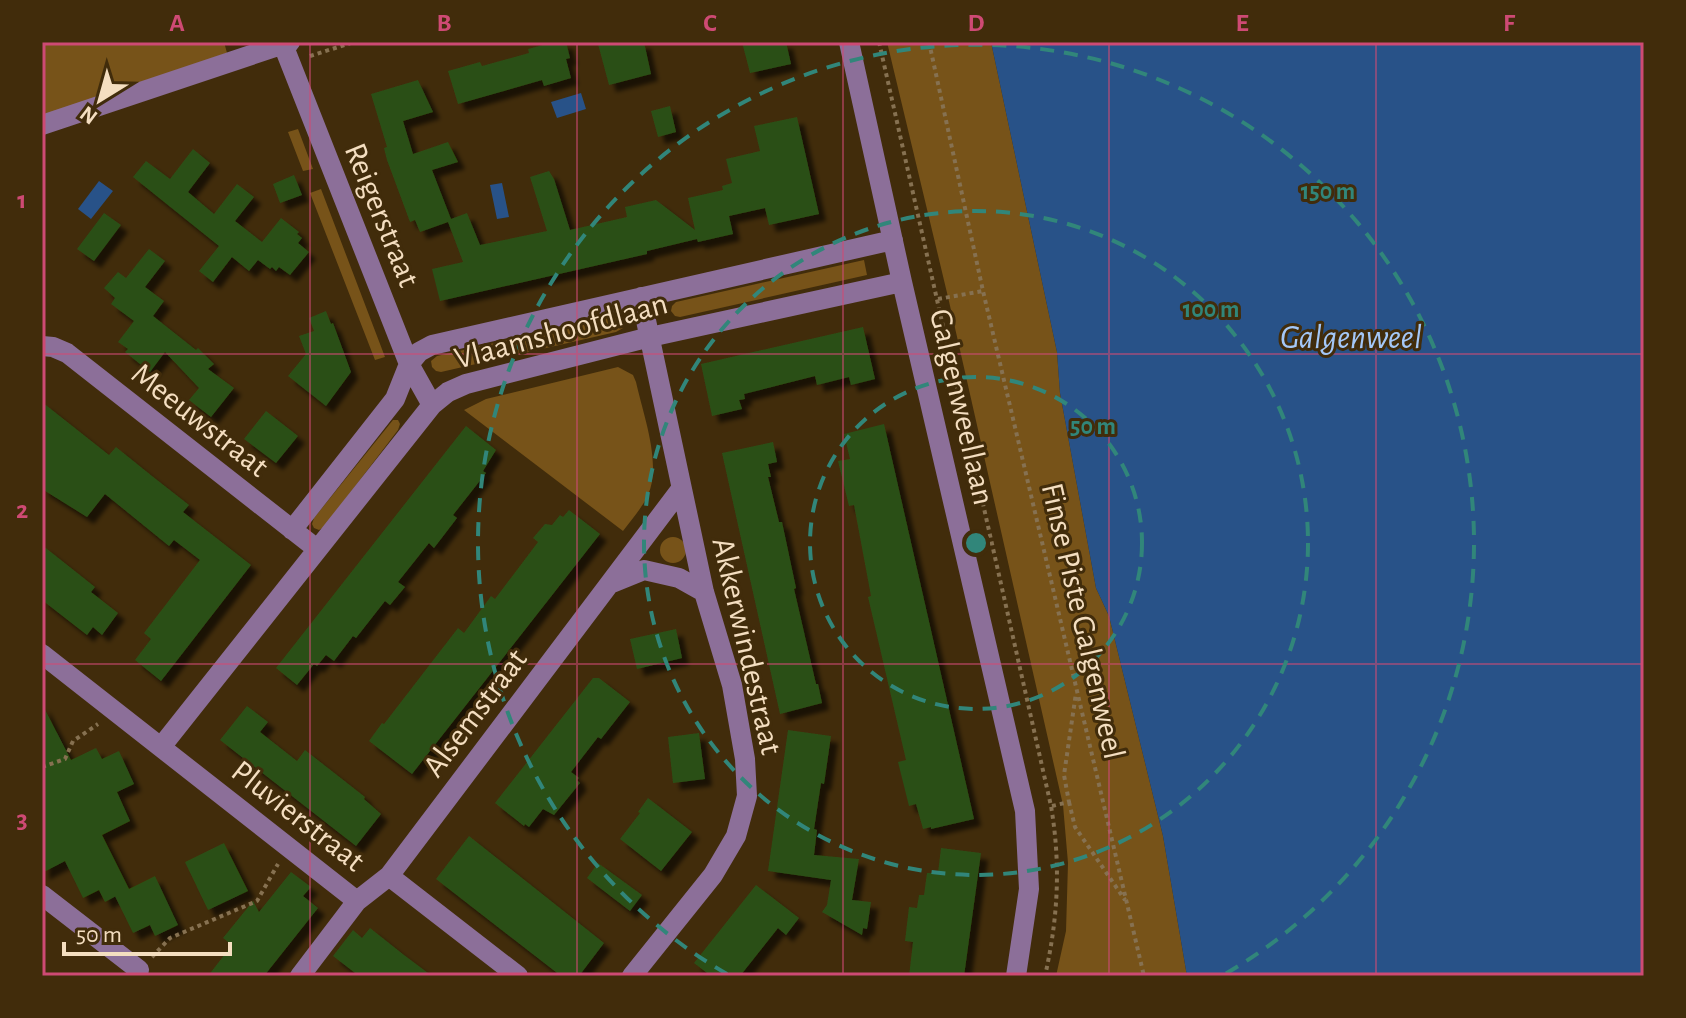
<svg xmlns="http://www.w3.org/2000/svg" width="1686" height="1018" font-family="'Alegreya Sans',sans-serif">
<defs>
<filter id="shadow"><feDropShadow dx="7" dy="7" stdDeviation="2" flood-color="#0009"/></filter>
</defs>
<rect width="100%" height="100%" fill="#412c0b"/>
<!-- green -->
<path fill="#775319" d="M53 42H224L227 53 42 118V46Z
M887 42H991L1057 352 1060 393 1096 588 1109 616 1163 836 1187 976H1056L1066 931 1068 863 1063 805 948 297Z
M298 129 313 169 303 171 288 132Z
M321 189 385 357 375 360 310 193Z
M864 260 867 275 680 317 675 316 671 311 672 306 676 302Z
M613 316 620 317 624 322 623 328 616 332 441 372 436 371 432 367 431 361 437 356Z
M618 367 633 375 636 382C643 414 662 464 648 495 642 508 632 519 623 531L464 410 486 399Z
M393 420H398L400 424 398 430 324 527 319 530 314 528 312 524 314 518Z
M660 550a13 13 0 1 1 26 0a13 13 0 1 1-26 0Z"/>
<!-- water -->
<path fill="#285288" d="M991 42H1644V976H1187L1163 836 1109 616 1096 588 1060 393 1057 352Z
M581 93 586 109 557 118 551 102Z
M99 181 113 191 91 219 78 209Z
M502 183 509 217 497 219 490 185Z"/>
<!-- building -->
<path fill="#2c4f16" filter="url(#shadow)" d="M554 42H566L570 58 566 59 571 78 544 86 542 80 458 104 448 71 480 62 482 66 529 53 528 49Z
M608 42H644L651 74 609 85 598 44Z
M742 42H786L791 64 750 73Z
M418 80 433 112 403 121 413 154 448 142 458 162 432 170 451 219 467 213 480 245 547 231 530 177 549 171 554 179 570 230 627 217 625 207 656 200 695 230 688 198 723 190 722 186 732 183 726 159 760 151 754 126 797 117 819 214 769 225 765 208 729 216 733 234 698 242 697 239 647 251V254L440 301 432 269 463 262 448 222 420 232 415 220 410 222 387 160 384 148 387 147 371 94Z
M670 106 676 132 658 137 651 111Z
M193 149 210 163 188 192 214 214 237 184 254 197 235 221 262 242 281 218 299 232 297 234 302 238 298 243 309 252 290 275 279 267 276 271 272 267 270 269 258 260 249 271 232 257 213 282 199 271 219 246 133 177 146 161 170 179Z
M294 175 302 195 280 203 273 184Z
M104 213 121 225 94 261 77 249Z
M149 249 165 261 145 287 164 301 153 316 196 350 198 348 214 364 208 369 234 388 211 417 189 400 199 388 165 352 150 372 125 352 128 349 118 342 134 321 111 304 115 298 104 288 118 272 126 278Z
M326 311 331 324 333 323 351 372 326 406 288 376 306 354 299 336 314 331 309 318Z
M863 327 875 379 851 385 849 377 817 385 815 376 744 394 745 399 739 400 742 409 712 416 701 364Z
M42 402 109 455 116 447 152 476 189 505 183 512 251 565 161 681 135 660 151 639 144 633 200 560 174 540 169 546 105 494 87 517 42 489Z
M266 411 298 436 276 463 244 439Z
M884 424 974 819 931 829V827L923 829 916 804 909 806 898 762 906 760 868 597 871 596 854 505 849 506 838 461 850 459 844 434Z
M466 426 496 450 483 471 486 473 453 515 457 518 434 548 429 543 398 582 405 587 390 605 385 601 356 638 353 636 334 661 326 655 317 666 314 664 297 685 276 668Z
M773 442 777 462 768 464 771 477H768L779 522H782L796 588 794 589 816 684H818L822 703 780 714 722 453Z
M569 510 600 534 412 774 369 741 382 723 384 724 458 628 464 633 491 596 495 599 538 542 533 538 545 524 552 525 560 515 563 517Z
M42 545 95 587 91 592 118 613 102 635 93 627 87 635 42 600Z
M676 629 682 658 637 669 630 639Z
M593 678H599L630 702 601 739 598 737 571 772 579 778 577 780 580 783 554 815 543 809 529 827 525 824 524 826 495 803Z
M42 704 71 760 96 748 102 759 119 751 134 784 117 792 130 821 102 835 129 889 105 902 99 890 83 898 65 861 42 873Z
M247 706 268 722 260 732 297 761 305 750 365 797 364 799 381 814 356 846 220 740Z
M788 730 831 736 824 784 821 783 814 829 817 830 814 855 859 859 852 900 871 902 867 929 863 928 862 935 822 912 827 905 831 880 768 871Z
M699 733 705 779 673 783 668 737Z
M648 798 692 832 661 871 620 839 640 813 638 812Z
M469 836 604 943 579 976H561L436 879Z
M224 843 248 891 208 910 185 862Z
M941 848 981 853 964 976H909L913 942 905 941 909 907 917 908 919 895H924L927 873H938Z
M598 863 642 895 630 911 587 878Z
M291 872 311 887 303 896 318 908 264 976H208L232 945 223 938 253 901 259 912Z
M155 876 178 925 155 936 150 925 133 933 115 896Z
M756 885 799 918 786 935 778 928 740 976H711L694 963Z
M370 928 404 955 432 976H359L333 956 353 930 362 938Z"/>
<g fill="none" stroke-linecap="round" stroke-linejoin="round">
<!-- path -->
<path stroke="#867151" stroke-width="4" stroke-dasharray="4 4" stroke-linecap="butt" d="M879 42 1051 806C1061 865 1058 918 1045 976
M929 42 983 291 1144 976
M310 56 354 42
M938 299 983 291
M42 767 65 759 73 741 98 724
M1069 802 1075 827 1125 900
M1052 806 1069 802 1064 775 1076 693
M152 957 170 938 257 901 278 864"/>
<!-- minor -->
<path stroke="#8c6f99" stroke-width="20" d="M282 42 409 364 432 405
M849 42 902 282 1025 811 1029 889 1016 976
M42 125 290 42
M42 346 53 347 67 353 317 549
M292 530 395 399 409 364 419 352 432 345 893 240
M612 583 644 570 679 578 704 592
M42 654 357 901 389 876 518 976
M161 747 432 405 448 392 466 384 650 337 902 282
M389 876 681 489
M42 895 139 970
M300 976 357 901
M632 976 713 875 736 836 747 796 745 759 732 685 704 592 641 297"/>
</g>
<!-- grid -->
<path fill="none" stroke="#ce4a74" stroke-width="2" stroke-opacity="0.55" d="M310 42V976M577 42V976M843 42V976M1109 42V976M1376 42V976M42 354H1644M42 664H1644"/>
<!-- distance rings -->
<g fill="none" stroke="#31867a" stroke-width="4" stroke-dasharray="14 10">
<circle cx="976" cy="543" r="166"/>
<circle cx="976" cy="543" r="332"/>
<path d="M727 974A498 498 0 1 1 1225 974"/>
</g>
<g text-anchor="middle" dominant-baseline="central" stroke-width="6" stroke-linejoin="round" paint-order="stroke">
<!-- street labels -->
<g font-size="32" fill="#f4dec0" stroke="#412c0b">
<text transform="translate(382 215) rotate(68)">Reigerstraat</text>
<text transform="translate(561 331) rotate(-15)">Vlaamshoofdlaan</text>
<text transform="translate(962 407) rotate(77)">Galgenweellaan</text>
<text transform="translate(200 420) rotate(38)">Meeuwstraat</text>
<text transform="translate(1083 621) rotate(77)">Finse Piste Galgenweel</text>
<text transform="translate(747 646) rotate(77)">Akkerwindestraat</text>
<text transform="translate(475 713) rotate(-53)">Alsemstraat</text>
<text transform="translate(298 816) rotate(38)">Pluvierstraat</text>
</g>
<!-- water labels -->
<g font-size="34" font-style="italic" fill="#a3c7f7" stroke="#412c0b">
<text x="1351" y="338">Galgenweel</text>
</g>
</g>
<circle cx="976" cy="543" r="12" fill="#31867a" stroke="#412c0b" stroke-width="4"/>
<g font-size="24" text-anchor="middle" font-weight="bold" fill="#31867a" stroke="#412c0b" stroke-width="6" stroke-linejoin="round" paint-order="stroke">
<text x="1328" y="199">150 m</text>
<text x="1211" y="317">100 m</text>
<text x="1093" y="434">50 m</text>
</g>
<!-- border -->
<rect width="1686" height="1018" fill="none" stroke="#412c0b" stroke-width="88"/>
<!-- north arrow -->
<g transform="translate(100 100) rotate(217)" stroke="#412c0b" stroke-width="6" paint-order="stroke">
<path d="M0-6L14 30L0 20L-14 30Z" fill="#f4dec0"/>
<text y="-12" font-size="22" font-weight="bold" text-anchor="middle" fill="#f4dec0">N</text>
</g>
<!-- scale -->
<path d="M64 942v12h166v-12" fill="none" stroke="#f4dec0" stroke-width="4"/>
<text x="76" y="942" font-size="24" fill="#f4dec0" stroke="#412c0b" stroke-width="6" paint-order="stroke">50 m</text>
<rect x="44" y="44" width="1598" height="930" fill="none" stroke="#ce4a74" stroke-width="3"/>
<g font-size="26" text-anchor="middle" font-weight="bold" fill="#ce4a74">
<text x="177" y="31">A</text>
<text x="444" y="31">B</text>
<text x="710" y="31">C</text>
<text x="976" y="31">D</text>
<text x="1242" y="31">E</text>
<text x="1509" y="31">F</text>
<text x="22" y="208">1</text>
<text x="22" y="518">2</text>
<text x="22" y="828">3</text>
</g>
</svg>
